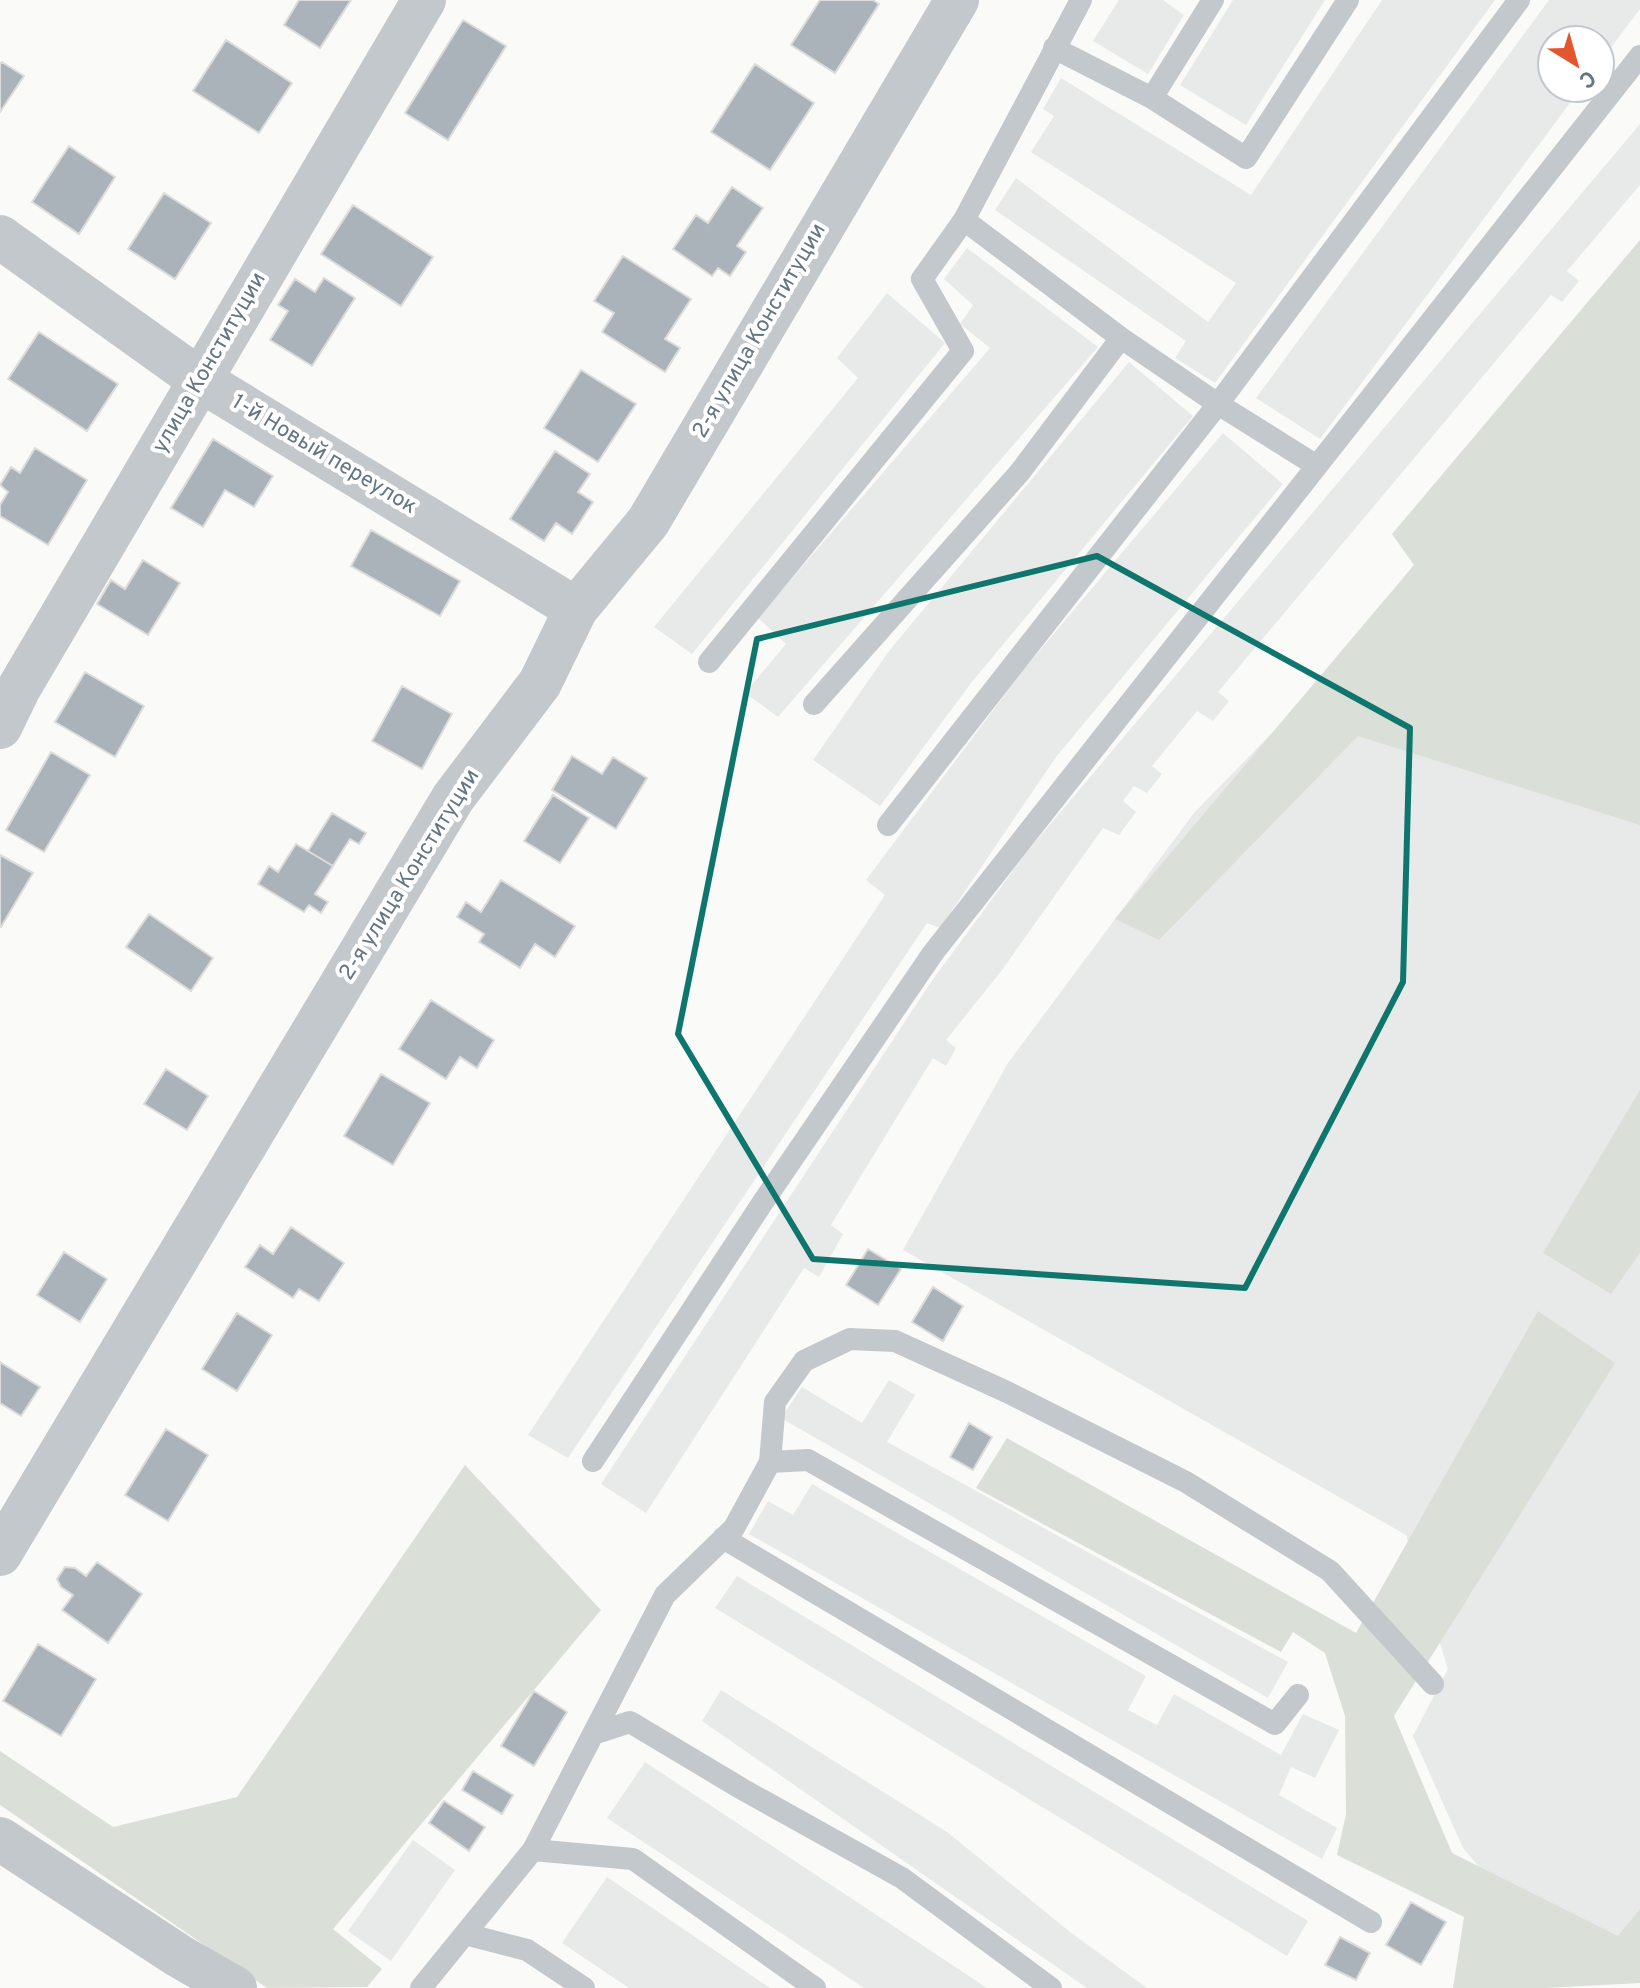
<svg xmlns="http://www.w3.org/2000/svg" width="1640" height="1988" font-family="Overpass,sans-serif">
<rect width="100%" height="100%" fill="#fafaf8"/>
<!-- built -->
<path fill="#e8e9e9" d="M1119 0H1163L1184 15 1148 74 1093 41Z
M1233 0H1325L1246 125 1180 85Z
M1382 0H1495L1215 383 1175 358 1186 341 995 210 1016 178 1208 322 1236 283 1031 152 1054 116 1043 109 1061 78 1251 195Z
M1549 0H1640V9L1600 62V40H1552V88H1581L1320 439 1256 398Z
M1640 124V185L1567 271 1579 281 1562 302 1551 295 1218 692 1229 701 1213 721 1197 711 1152 766 1162 774 1147 793 1134 786 1123 801 1136 812 1119 835 1103 828 1002 970 946 1040 956 1048 946 1066 933 1058 831 1225 843 1234 819 1277 804 1268 646 1513 601 1484 931 982 1026 853Z
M967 248 1098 347 778 717 745 693 786 644 758 618 990 348 960 324 973 305 944 279Z
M887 293 945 343 692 654 654 627 858 378 837 358Z
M1640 354V1954L1550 1951 1463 1848 1413 1736 1448 1669 1406 1535 903 1250 1008 1063 1194 813Z
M1129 362 1193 416 971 683 880 806 813 760 889 651Z
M1223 433 1283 484 1056 757 940 928 927 923 568 1458 528 1435 885 895 866 880 1024 669Z
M889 1380 915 1395 887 1442 1288 1662 1268 1698 781 1418 802 1387 862 1423Z
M812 1484 1146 1676 1128 1710 1157 1725 1174 1694 1281 1755 1303 1714 1339 1730 1315 1778 1291 1767 1279 1795 1337 1828 1322 1859 749 1534 768 1501 793 1515Z
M737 1576 1308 1921 1287 1956 715 1608Z
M721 1690 947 1832 1070 1932 1147 1988H1087L702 1721Z
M645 1762 987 1988H864L607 1818Z
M413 1840 455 1870 391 1961 348 1931Z
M607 1877 770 1988H629L562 1943Z"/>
<!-- green -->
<path fill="#dadfd7" d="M1640 240V825L1358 736 1159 940 1115 919 1414 565 1392 534Z
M1640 1090V1253L1611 1294 1543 1253Z
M1538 1311 1615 1363 1394 1716 1452 1853 1618 1936 1640 1909V1983L1545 1988H1453L1464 1917 1337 1855 1346 1814 1345 1716 1325 1653 1293 1632 1281 1652 976 1488 1007 1438 1356 1633Z
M465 1465 601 1610 333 1929 382 1969 367 1987 267 1988 0 1805V1751L113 1827 237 1797Z"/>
<!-- building -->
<path fill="#aab3b9" stroke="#dcdcda" stroke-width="2" d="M299 0H351L320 48 284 25Z
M820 0H873L879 4 835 73 791 45Z
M463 20 506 46 448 140 405 113Z
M226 40 292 83 259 133 193 91Z
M2 62 24 76 0 112V64Z
M755 64 814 103 770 170 711 132Z
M69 146 115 177 79 234 32 202Z
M732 187 763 208 737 246 746 252 730 276 718 268 712 276 673 249 696 215 708 223Z
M164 193 211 223 175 279 128 249Z
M353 205 433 257 401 306 321 254Z
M623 256 691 299 665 339 680 348 665 372 602 332 614 313 594 301Z
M324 278 355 298 312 366 270 340 288 311 278 305 295 279 315 292Z
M39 332 118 384 87 431 8 379Z
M581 370 636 404 598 462 544 428Z
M213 439 273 476 254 507 225 490 203 527 171 508Z
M35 448 87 480 48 545 0 516V505L8 492 0 485 11 467 20 473Z
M555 451 590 474 578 492 593 502 572 534 556 523 544 541 510 519Z
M371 530 460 581 440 616 351 566Z
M143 560 180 583 148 635 97 604 111 580 125 589Z
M85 672 144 706 115 757 55 722Z
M402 686 452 714 422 769 372 741Z
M51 752 90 775 44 852 6 830Z
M572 756 602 774 613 757 647 778 616 829 552 790Z
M553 795 589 818 560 863 524 841Z
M332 813 366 833 359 844 350 839 333 866 308 851Z
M296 844 333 866 315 894 328 902 321 913 309 905 304 912 258 884 269 866 278 872Z
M0 855 33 873 1 927 0 926Z
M501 880 575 926 555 957 535 944 520 968 479 942 484 934 457 917 466 902 481 912Z
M149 914 213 958 191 991 126 947Z
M431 1000 494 1040 477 1068 460 1057 446 1079 399 1049Z
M166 1069 208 1096 187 1130 144 1104Z
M381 1074 430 1103 393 1165 344 1136Z
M291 1227 344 1263 319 1301 299 1289 293 1298 245 1267 260 1245 273 1254Z
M868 1249 901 1269 878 1305 846 1285Z
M64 1252 107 1279 80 1322 37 1295Z
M933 1287 963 1306 943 1341 912 1322Z
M237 1313 272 1335 237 1391 202 1369Z
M0 1362 40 1387 21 1416 0 1403Z
M969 1423 992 1437 973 1470 950 1457Z
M166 1429 208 1455 168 1521 125 1495Z
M97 1562 142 1594 108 1643 62 1610 73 1595 61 1587 57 1579 65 1567 75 1568 86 1576Z
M38 1644 96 1679 61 1736 3 1701Z
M534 1691 567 1712 534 1766 501 1746Z
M473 1771 513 1795 502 1814 462 1790Z
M444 1801 485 1827 469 1851 429 1823Z
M1411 1902 1446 1922 1421 1965 1386 1945Z
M1340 1937 1370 1953 1356 1980 1325 1965Z"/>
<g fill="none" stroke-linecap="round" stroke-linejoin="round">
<!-- service -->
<path stroke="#c3c8cc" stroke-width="22" d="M1054 48 1152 98 1246 158 1348 0
M1152 98 1213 0
M964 220 1121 338 1218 404 1317 466
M709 662 963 351 922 279 964 220 1081 0
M814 704 1020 472 1121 338
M888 825 1218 404 1519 0
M593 1461 761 1205 933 953 1640 56
M770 1462 808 1460 1275 1724 1298 1695
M723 1538 1371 1922
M593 1734 630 1722 742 1789 902 1878 1051 1988
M533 1850 633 1859 815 1988
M465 1934 527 1950 584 1988
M421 1988 533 1850 665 1595 734 1528 770 1462 775 1402 804 1361 850 1339 895 1341 1007 1392 1186 1482 1330 1571 1433 1684"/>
<!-- minor -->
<path stroke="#c3c8cc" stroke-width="44" d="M0 237 200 380 576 609
M0 727 19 688 424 0
M0 1554 453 798 540 683 576 609 648 522 957 0
M0 1839 179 1956 235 1988"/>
</g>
<!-- marked area -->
<path fill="none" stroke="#0f766e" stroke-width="6" stroke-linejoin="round" d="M1097 556 1410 728 1403 982 1245 1288 813 1259 678 1034 757 639Z"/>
<g text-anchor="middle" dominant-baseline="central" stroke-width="8" stroke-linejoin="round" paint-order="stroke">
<!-- street labels -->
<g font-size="22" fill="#657683" stroke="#fff">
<text transform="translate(760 331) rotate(-60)">2-я улица Конституции</text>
<text transform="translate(210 363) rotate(-60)">улица Конституции</text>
<text transform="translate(324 455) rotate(31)">1-й Новый переулок</text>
<text transform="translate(410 875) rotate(-58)">2-я улица Конституции</text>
</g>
</g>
<!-- north arrow -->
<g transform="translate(1576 64) rotate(143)"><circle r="38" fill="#ffffff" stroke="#c1c8cd" stroke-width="2"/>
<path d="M0-6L14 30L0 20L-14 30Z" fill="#e4572e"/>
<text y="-12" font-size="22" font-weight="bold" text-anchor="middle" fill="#657683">С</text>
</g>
</svg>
